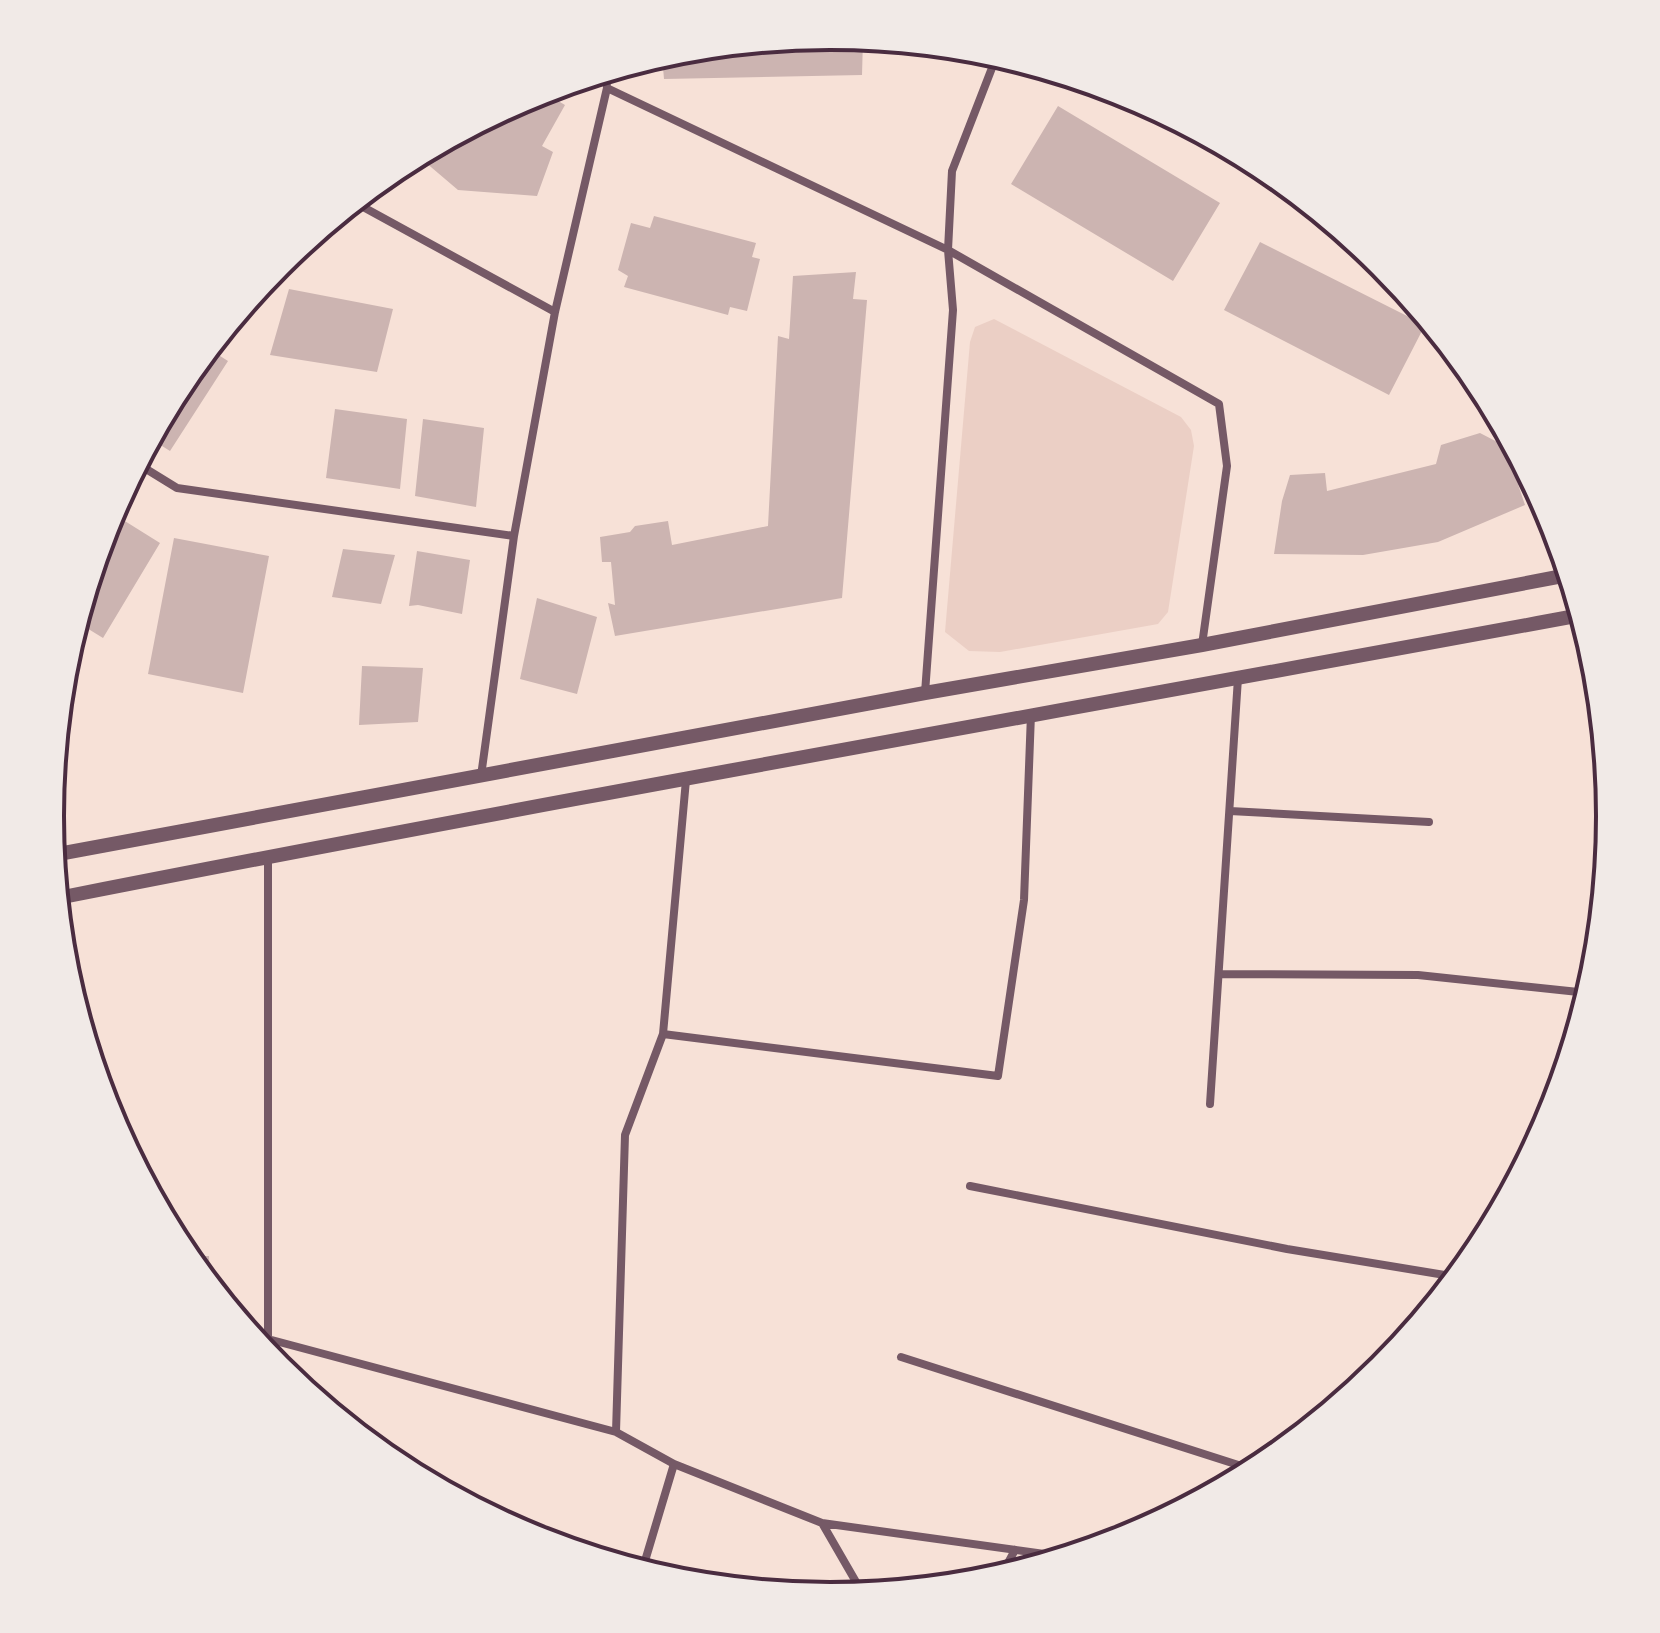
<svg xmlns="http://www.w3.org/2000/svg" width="1660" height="1633" font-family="'Open Sans',sans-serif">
<rect width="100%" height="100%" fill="#f7e1d7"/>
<!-- green -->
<path fill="#ebcfc5" d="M994 319 1181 417 1191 430 1194 446 1168 612 1158 624 1000 652 969 651 945 632 970 342 975 327Z"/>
<!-- building -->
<path fill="#ccb4b1" d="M830 36 863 39 862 75 664 79 662 56 678 51Z
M543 92 565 105 542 146 553 152 537 196 458 190 418 156 532 95Z
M1058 106 1220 203 1173 281 1011 184Z
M654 216 756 243 752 257 760 259 747 311 730 307 728 315 624 287 628 276 618 270 631 223 650 228Z
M1260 242 1425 325 1389 395 1224 310Z
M290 255 248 317 240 312 278 264Z
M856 272 853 299 867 300 842 598 615 636 608 603 615 605 611 562H602L600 537 630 532 635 526 668 521 672 545 768 526 778 336 789 339 793 276Z
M289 289 393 309 377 372 270 355Z
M209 349 228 361 170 451 151 439 181 383Z
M335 409 407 419 400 489 326 478Z
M423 419 484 428 476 507 415 496Z
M1480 433 1505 446 1525 505 1438 542 1363 555 1274 554 1282 501 1290 475 1325 473 1327 491 1436 464 1441 445Z
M112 513 160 543 103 638 77 622Z
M174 538 269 556 243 693 148 674Z
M343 549 395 555 381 604 332 597Z
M417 551 470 560 462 614 418 605 409 606Z
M537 598 597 617 577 694 520 679Z
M362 666 423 668 418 722 359 725Z
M186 1256H209L210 1285Z"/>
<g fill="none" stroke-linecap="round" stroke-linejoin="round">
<!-- minor -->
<path stroke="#755966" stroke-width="8" d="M606 73 607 88 948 250 1219 404 1227 466 1202 645
M354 202 555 312
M138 464 177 488 514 536
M925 693 953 310 948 250 952 171 997 55
M481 776 514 536 555 312 607 88
M1230 811 1429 822
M268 857V1339L616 1432 625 1135 663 1034 686 780
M1219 974 1418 975 1588 993
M663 1034 998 1076 1024 900 1031 714
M1210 1104 1238 678
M970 1186 1287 1249 1457 1277
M901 1357 1254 1470
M616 1432 674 1464
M822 1523 1066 1557
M642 1571 674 1464 822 1523 863 1594
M1001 1576 1015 1550"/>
<!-- tertiary -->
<path stroke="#755966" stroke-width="14" d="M53 855 925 693 1202 645 1568 575
M58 898C564 798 1073 709 1581 615"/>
</g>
<!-- crop -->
<path d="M0 0H1660V1633H0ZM64 816a766 766 0 1 1 1532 0a766 766 0 1 1-1532 0Z" fill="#f1eae7" fill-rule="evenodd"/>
<path fill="none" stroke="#4a2c40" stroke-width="4" d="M64 816a766 766 0 1 1 1532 0a766 766 0 1 1-1532 0Z"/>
</svg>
